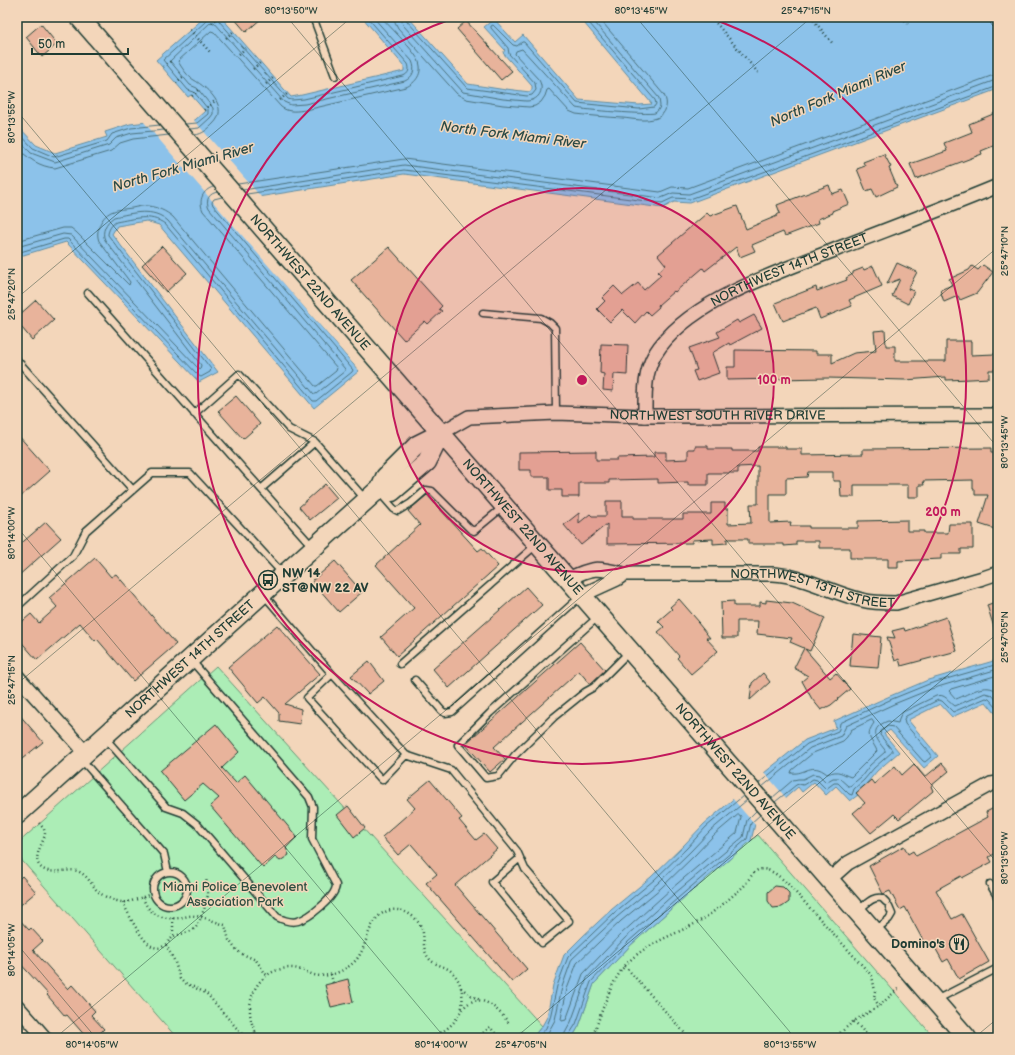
<svg xmlns="http://www.w3.org/2000/svg" width="1015" height="1055" font-family="'Balsamiq Sans',sans-serif">
<rect width="100%" height="100%" fill="#f3d6ba"/>
<filter id="ink" filterUnits="userSpaceOnUse"><feTurbulence type="fractalNoise" baseFrequency=".025" numOctaves="2"/><feDisplacementMap in="SourceGraphic" scale="8" xChannelSelector="R" yChannelSelector="G"/><feConvolveMatrix kernelMatrix="1 2 1 2 8 2 1 2 1" color-interpolation-filters="sRGB"/></filter>
<g filter="url(#ink)">
<!-- green -->
<path fill="#acedb6" stroke="#669575" d="M216 666 542 1026 532 1038H530L522 1031 517 1035 519 1038H177L17 855V844Z
M758 835 932 1035V1038H572L579 1026 594 984 631 945 680 901Z"/>
<!-- water -->
<path fill="#8cc2ea" stroke="#608da1" d="M205 17H221L291 97 302 95 404 71V66L362 17H408L468 84 506 90V89L530 92 532 89V86L503 53 505 50 484 27 494 19 515 42 523 35 579 100 639 105 652 104 579 17H998V89L690 203 674 202 663 208 404 174 245 199 215 202 359 371 314 408 159 225 146 221 117 226 112 234 218 372 199 382 66 242 17 257V125L36 145 55 153 107 137 105 132 130 124 165 120H195L205 111 191 95 188 97 156 60Z
M997 660 998 663V712L995 713 986 702 952 717 940 704 908 720 938 756 924 768 890 730 884 734 899 752 877 771 867 783 856 793 858 795 850 801 836 786 826 795 814 782 802 792 798 787 755 824 751 841 680 901 631 945 594 984 579 1026 572 1038H532L542 1026 547 1017 553 985 564 955 583 936 611 910 651 877 684 845 704 824 764 773 805 740 836 728 834 721 890 696 928 680Z"/>
<!-- pier -->
<path fill="#f3d6ba" d="M165 118H192L262 198 219 203 358 367 357 368 143 121Z
M763 771 787 799 756 826 732 798Z"/>
<g fill="none" stroke-linecap="round" stroke-linejoin="round">
<!-- shore -->
<path stroke="#4b727d" stroke-width="1" d="M218 17 219 21 288 99 292 100 304 99 403 76C409 74 410 69 408 64L367 17
M395 17V22L398 28 457 94 466 99 503 105 529 107 535 106 541 102 545 96 547 90 549 89 569 111 576 114C592 116 607 117 623 118 633 119 646 122 657 118 666 114 669 104 664 95L598 17
M401 17 403 25 463 92 503 99 526 101C538 101 545 91 539 80L515 54 516 51 522 49 576 108C584 110 648 115 655 113 658 111 659 109 660 106L659 98 590 17
M406 17 407 21 467 88 527 96 532 95 536 90 535 83 509 54 508 48 491 28V26L493 25 513 45 517 46 522 42H524L577 103 639 109 654 107 656 104 655 100 584 17
M185 124 197 123 208 114V109L194 92 188 90 163 60 205 22 207 17
M190 129 199 128 210 118 213 114V108L197 88 190 85 170 61 211 22H214L284 102 291 105 305 104 405 81C413 77 416 70 412 61L373 17
M17 131 33 148 54 157 107 141 112 134 131 128 160 125
M195 135C203 134 208 129 213 124 230 108 208 88 194 80 188 77 181 67 178 61L211 31 214 32 281 107C289 113 297 111 306 110L406 87C416 83 423 73 419 62 416 52 390 27 381 17
M17 138 31 153 55 162 109 145 116 138 132 133 164 130
M17 147C27 158 40 167 55 168L111 151 120 143 133 139 169 135
M238 184 404 159 660 192 672 187 688 188 991 76 998 75
M243 190 404 165 661 198 673 193 689 194 993 81H998
M247 194 404 170 662 203 673 198 690 199 998 86
M17 241 63 228H71L76 232 129 285 130 282 99 241C95 231 101 217 111 212 117 209 126 209 132 208 137 207 143 205 148 206 157 207 166 211 173 217L315 386H317L336 371 337 368 203 211C198 200 203 190 213 187
M17 247 63 234 71 235 198 368 200 369 201 365 105 240C101 232 106 222 114 217 133 213 153 207 168 221L314 394H316L345 371V369L209 208C205 200 209 193 218 192
M17 253 64 239H68L199 376 201 377 210 372 211 369 108 235C108 230 112 224 116 222 133 219 150 213 165 224L313 401H316L352 372 353 370 213 205 212 202 214 199 222 197
M998 675 951 689 949 691 956 699C970 694 985 681 998 692
M872 720 874 723C864 737 872 739 877 751L851 777C841 774 840 769 827 774 811 761 806 775 791 773L792 770 813 753 843 741 847 737 851 730Z
M759 783 807 744 838 731 839 729 840 723 892 699 929 684 998 664
M762 787 810 748 841 736 846 726 894 704 931 689 998 669
M772 798 793 780 798 779H803L813 774 819 775 826 782 833 778H839L848 786H850L861 777 870 765 885 752V750C875 738 869 728 888 721L898 723 900 716 903 712 936 696C945 693 948 701 955 706L985 693 992 695 998 702
M775 802 796 785 799 784 803 785 813 779 817 780 826 789 834 783H838L849 794 852 795 854 789 864 780 874 768 892 752V750L880 735 881 731 888 726 893 727 923 761 925 762 931 757V754L905 724 904 719 906 716 938 700 942 701 953 712 986 698 989 699 998 709
M738 815H740L741 817 737 833 671 889 621 934 583 974 566 1020 562 1021 561 1019 567 989 577 963 621 921 661 888 695 855 714 835Z
M538 1038 546 1028 550 1018 557 986 568 957 614 913 654 880 687 848 706 827 743 796
M545 1038 555 1020 562 987 572 959 617 917 657 884 691 851 710 831 747 800
M564 1038 565 1033 571 1022 587 978 625 938 674 894 743 837 747 820 756 811
M569 1038V1035L576 1024 591 982 628 942 678 898 747 839 751 823 760 815"/>
</g>
<!-- building -->
<path fill="#e8b39b" stroke="#1f3d34" d="M233 17H263L246 32Z
M466 21 512 71 501 80 457 29Z
M41 24 57 44 42 57 26 37Z
M998 112V144L981 151 982 154 916 179 910 164 947 151 944 143 972 132 969 124Z
M884 154 891 167 889 168 897 187 876 197 872 189 866 191 857 169 865 166 863 162Z
M829 185 832 194 843 190 849 204 832 211 833 213 818 219 819 223 785 236 783 232 752 245 755 251 740 257 736 247 705 271 703 268 675 292 674 291 658 305 659 307 650 315 646 311 635 323 622 310 610 322 597 309 605 301 602 298 614 286 623 295 638 283 644 290 661 275 658 272 666 265 658 255 707 213 710 216 737 206 746 229 777 216V215L780 213 777 205Z
M162 246 187 273 166 292 142 265Z
M389 247 442 306 439 309 442 311 428 324 425 321 404 340 351 280Z
M897 263 917 272 908 289 914 291 908 304 892 296 900 279 887 284Z
M983 265 993 272 977 293 960 300 958 296 944 302 940 290 952 285 949 279 969 270 972 266 978 270Z
M873 266 882 286 849 300 852 306 820 319 816 308 783 321 775 303 816 287 817 291 847 280 846 278 853 274V272L863 268 864 270Z
M36 300 54 320 32 340 17 322V317Z
M754 315 762 328 730 345 729 343 712 353 719 373 697 381 693 371 697 370 689 348 720 337 717 332 737 320 739 323Z
M885 330 886 346H895V361H946V341H971V355L995 354V356H998V370H989V378L971 379 946 380V377L905 380 828 378 727 380V367H735V350L816 351V354H832V363L854 353 876 351 874 331Z
M601 344 628 345 627 375 614 374 613 391 603 390 604 374 600 373Z
M236 396 260 424 243 439 218 411Z
M17 434 50 471 17 500Z
M695 446H708V449H732V451H758V447H786V449H802V455L863 454V449L991 448V453H998V530L979 524 988 495H975V489H973V480L923 481 924 485H919V497H908V485H854V497H841L840 481H833V472H808L807 477 786 478V494H770V523L791 522 790 526H809V528H858V521L907 520V531H924V533H948L949 524H973V549H961V554H941V559L898 561V568H888V559H856V558H850V548H819V541H796V545L784 546V544H748V539H727V543L713 544V539L692 540V543L607 544V524L581 545 564 525 579 513V523L590 514 592 516H606V501H622V516H633V519H683V514H711V503H725V509H728V524L751 523 750 504H758V466L738 467V473H708V485H688V482L658 483V479L609 480V483H579V497H562V490H549V477H531V470H519V452L596 451V460H617V458L654 457V452H666V460L688 459V449H695Z
M325 484 337 498 310 520 299 507Z
M427 495 478 551 482 548 498 566 397 656 381 637 414 608 376 565 420 525 408 511Z
M46 522 61 538 17 577V547Z
M95 558 111 577 116 574 176 644 133 681 97 639 95 641 80 623 37 660 17 637V626L31 614 39 623 57 607 49 598Z
M335 561 362 592 339 612 312 581Z
M526 587 542 605 449 688 433 669Z
M679 599 699 622 698 623 710 638H706L718 651 691 674 677 658 679 656 658 632 664 627 658 621 672 609 670 607Z
M766 600 792 603 825 618 810 651 805 649 830 678 836 673 850 689 831 705 821 710 812 699 802 681 808 676 794 668 804 648 790 642 792 638 757 634 758 621H737V638H722L721 602 734 601V606H760V602L766 603Z
M998 601V634H996L987 605Z
M946 617 957 651 901 666 899 659 895 661 887 637 895 638 892 631 904 628 905 631Z
M277 625 320 674 285 704 301 709 300 724 279 721V713L265 697 258 703 228 667Z
M853 634 881 637 878 668 850 666Z
M580 642 605 670 590 684 579 671 494 747 505 759 490 772 465 744Z
M369 661 384 681 368 694 351 676Z
M763 673 770 682 750 700 752 683Z
M17 712 43 742 17 763Z
M216 724 239 752 222 768 236 783 245 775 297 837 286 848 289 855 280 861 275 857 263 868 210 806 219 798 203 784 184 800 160 771Z
M942 763 949 771 931 786 933 791 899 819 894 814 871 833 853 813 865 803 856 793 871 780 874 784 895 766 902 775 914 764 925 777Z
M430 780 462 818 459 820 476 840 484 834 497 849 455 885 527 969 512 982 426 883 437 874 411 844 398 855 382 837 415 808 407 799Z
M348 806 365 828 354 837 337 815Z
M998 806V852L989 857 992 862 962 878 961 876 936 890 952 919 962 914 989 962 959 979 948 959 943 962 932 942 926 946 905 907 900 910 890 891 883 894 869 866 904 846 908 854 913 851 916 856 988 817 986 812Z
M22 876 36 892 17 908V881Z
M775 886 783 887 789 893V902L782 907 773 908 768 901V892Z
M17 917 29 930 31 928 43 941 33 950 68 989 72 985 95 1011 91 1015 104 1029 100 1033 104 1038H87L67 1015 65 1016 47 995 48 994 17 960Z
M348 979 353 1002 331 1007 325 985Z"/>
<g fill="none" stroke-linecap="round" stroke-linejoin="round">
<defs>
<path id="lane" d="M313 17 335 76
M88 293 261 489 315 442
M483 313 541 318 550 323 555 328 556 413
M17 360 133 490
M194 414 239 374 289 429 315 442 365 499
M261 489 312 546
M380 493 394 509 398 511 411 503 426 490 432 491 470 529 474 531 503 507
M264 595 332 674 406 755 451 770 517 851 525 869 569 921 542 943 492 882 520 858
M17 607 73 556 86 531 152 473H190L283 574
M599 616 490 713 458 745 486 778 498 776 515 755 554 717 585 692 594 687 629 652
M400 664 536 545
M332 674 307 698 382 780 406 755
M415 680 442 711 445 713 452 712 581 596
M105 738 161 801 166 807 183 813 197 824 277 917C283 920 291 923 298 921 309 918 336 897 336 885L312 839 313 807 309 797 191 660
M81 759 164 854 168 872
M153 889a17 17 0 1 1 34 0a17 17 0 1 1-34 0Z
M990 884 998 898
M858 910C866 905 872 896 882 898L886 902
M876 930 889 919 892 914 889 907
M936 1000 998 968"/>
<g id="street">
<path id="s1" d="M645 416C645 394 644 373 655 354 688 300 780 272 837 249 891 228 945 208 998 186"/>
<path id="s2" d="M441 433 469 417 556 413 645 416 998 415"/>
<path d="M568 579C593 567 596 567 624 574"/>
<path id="s3" d="M582 595 617 579 624 574H773C805 576 832 593 862 600 873 603 884 603 896 603L983 578 998 573"/>
<path d="M17 676 86 753"/>
<path d="M830 879 848 863 991 784 998 783"/>
<path d="M17 1006 45 1038"/>
</g>
<g id="secondary">
<path id="s4" d="M79 17 967 1038"/>
<path d="M381 487 392 492 427 462 441 433"/>
<path id="s5" d="M17 815 381 487 385 477 417 445 441 433"/>
</g>
</defs>
<!-- lane casing -->
<use href="#lane" stroke="#1f3d34" stroke-width="9"/>
<!-- street casing -->
<use href="#street" stroke="#1f3d34" stroke-width="16"/>
<!-- secondary casing -->
<use href="#secondary" stroke="#1f3d34" stroke-width="21"/>
<!-- path -->
<path stroke="#1f3d34" stroke-width="2.5" stroke-dasharray="1 3" stroke-linecap="butt" d="M711 17 760 75
M811 17 833 44
M902 17 910 26
M212 23 219 17
M190 30 210 52
M226 38 234 31
M239 54 247 47
M163 67 171 61
M253 69 261 62
M176 83 184 76
M266 84 274 77
M192 96 200 89
M280 100 288 93
M204 110 215 101
M39 823 44 829 45 833C44 843 33 855 39 865 47 877 66 868 77 871 86 874 90 882 95 888 99 895 114 901 122 902 128 903 137 899 143 897 147 914 163 920 179 918 185 917 190 915 195 916 205 917 215 922 225 925L229 940 234 947 240 953 256 960 267 976
M143 897 154 893
M123 902C128 914 142 943 154 947 163 950 167 943 172 938 178 933 189 934 195 928 200 924 207 901 208 894 208 889 207 884 206 879
M173 918V937
M166 945 175 962 180 979 183 982 206 993 241 1033 246 1038H250L255 1034V1031C241 1003 257 968 291 968 299 968 306 972 314 975 327 978 343 972 353 963 370 949 365 914 392 910 406 908 421 920 423 933 424 941 423 950 428 957 432 964 441 965 448 969 461 977 465 996 461 1010
M625 966 689 1038
M331 974 333 983
M461 988 472 996 480 1000
M854 1021 870 1038
M255 1032 260 1038
M430 1038C438 1034 447 1030 453 1023 457 1019 458 1014 462 1010 478 988 498 1009 509 1023
M477 1038 490 1027 499 1038
M592 1038C601 1015 608 988 623 968 643 943 677 935 703 919 717 910 731 897 744 886 748 881 752 873 758 870 768 866 780 877 787 883L872 976 875 991 874 998 879 1006
M834 1038 854 1021 879 1006 899 988"/>
<!-- lane -->
<use href="#lane" stroke="#f3d6ba" stroke-width="6"/>
<!-- street -->
<use href="#street" stroke="#f3d6ba" stroke-width="13"/>
<!-- secondary -->
<use href="#secondary" stroke="#f3d6ba" stroke-width="18"/>
</g>
</g>
<!-- ticks -->
<path fill="none" stroke="#1f3d34" stroke-width="1" stroke-opacity="0.45" d="M287 17 998 864M636 17 998 448M986 17 998 32M17 111 795 1038M17 298 352 17M17 527 445 1038M17 684 812 17M17 944 96 1038M55 1038 998 247M515 1038 998 633M974 1038 998 1018"/>
<!-- distance rings -->
<circle cx="582" cy="380" r="192" fill="#c2185b" fill-opacity=".12"/>
<g fill="none" stroke="#c2185b" stroke-width="2">
<circle cx="582" cy="380" r="192"/>
<path d="M710 18A384 384 0 1 1 454 18"/>
</g>
<!-- icons -->
<defs>
<symbol id="bus-ring" viewBox="-11 -11 22 22"><circle r="9.5" fill="#f3d6ba" stroke="#1f3d34" stroke-width="1.5"/><path d="M-5-6H5V4H4V6H2V4H-2V6H-4V4H-5ZM-3.5-4V0h7V-4ZM-3.5 1.2v1.5H-2V1.2ZM2 1.2v1.5H3.5V1.2Z" fill="#1f3d34"/></symbol>
<symbol id="restaurant-ring" viewBox="-11 -11 22 22"><circle r="9.5" fill="#f3d6ba" stroke="#1f3d34" stroke-width="1.5"/><path d="M-5-6h1v4h1v-4h1v4h1v-4h1v5L-1.5 .5V6h-2V.5L-5-1ZM5-6V6H3V1.5H1.5Q1.5-4 5-6Z" fill="#1f3d34"/></symbol>
</defs>
<g fill-rule="evenodd">
<use href="#bus-ring" x="257" y="569" width="22" height="22"/>
<use href="#restaurant-ring" x="948" y="933" width="22" height="22"/>
</g>
<g text-anchor="middle" dominant-baseline="central" stroke-width="3" stroke-linejoin="round" paint-order="stroke">
<!-- street labels -->
<g font-size="13" fill="#1f3d34" stroke="#f3d6ba">
<text stroke="none"><textPath href="#s1" startOffset="225">NORTHWEST 14TH STREET</textPath></text>
<text stroke="none"><textPath href="#s4" startOffset="352">NORTHWEST 22ND AVENUE</textPath></text>
<text stroke="none"><textPath href="#s2" startOffset="281">NORTHWEST SOUTH RIVER DRIVE</textPath></text>
<text stroke="none"><textPath href="#s4" startOffset="676">NORTHWEST 22ND AVENUE</textPath></text>
<text stroke="none"><textPath href="#s3" startOffset="238">NORTHWEST 13TH STREET</textPath></text>
<text stroke="none"><textPath href="#s5" startOffset="233">NORTHWEST 14TH STREET</textPath></text>
<text stroke="none"><textPath href="#s4" startOffset="1000">NORTHWEST 22ND AVENUE</textPath></text>
</g>
<!-- poi labels -->
<g font-size="13" font-weight="bold" fill="#1f3d34" stroke="#f3d6ba" text-anchor="start">
<text x="282" y="573">NW 14<tspan x="282" dy="15">ST@NW 22 AV</tspan></text>
<text x="945" y="944" text-anchor="end">Domino's</text>
</g>
<!-- park labels -->
<g font-size="13" fill="#2d4f41" stroke="#f3d6ba">
<text x="235" y="887">Miami Police Benevolent<tspan x="235" dy="15">Association Park</tspan></text>
</g>
<!-- water labels -->
<g font-size="14" font-style="italic" fill="#2a4a46" stroke="#f3d6ba">
<text transform="translate(838 94) rotate(-23)">North Fork Miami River</text>
<text transform="translate(513 135) rotate(7)">North Fork Miami River</text>
<text transform="translate(183 167) rotate(-16)">North Fork Miami River</text>
</g>
</g>
<circle cx="582" cy="380" r="6" fill="#c2185b" stroke="#f3d6ba" stroke-width="2"/>
<g font-size="12" text-anchor="middle" font-weight="bold" fill="#c2185b" stroke="#f3d6ba" stroke-width="3" stroke-linejoin="round" paint-order="stroke">
<text x="774" y="384">100 m</text>
<text x="943" y="516">200 m</text>
</g>
<!-- margin -->
<rect width="1015" height="1055" fill="none" stroke="#f3d6ba" stroke-width="44"/>
<!-- scale -->
<path d="M32 48v6h96v-6" fill="none" stroke="#1f3d34" stroke-width="2"/>
<text x="38" y="48" font-size="12" fill="#1f3d34" stroke="#f3d6ba" stroke-width="3" paint-order="stroke">50 m</text>
<rect x="22" y="22" width="971" height="1011" fill="none" stroke="#1f3d34" stroke-width="1.5"/>
<g font-size="10" text-anchor="middle" fill="#1f3d34">
<text x="291" y="14">80°13'50"W</text>
<text x="641" y="14">80°13'45"W</text>
<text x="806" y="14">25°47'15"N</text>
<text transform="translate(11 117) rotate(-90)" y="4">80°13'55"W</text>
<text transform="translate(1004 251) rotate(-90)" y="4">25°47'10"N</text>
<text transform="translate(11 294) rotate(-90)" y="4">25°47'20"N</text>
<text transform="translate(1004 442) rotate(-90)" y="4">80°13'45"W</text>
<text transform="translate(11 533) rotate(-90)" y="4">80°14'00"W</text>
<text transform="translate(1004 637) rotate(-90)" y="4">25°47'05"N</text>
<text transform="translate(11 680) rotate(-90)" y="4">25°47'15"N</text>
<text transform="translate(1004 858) rotate(-90)" y="4">80°13'50"W</text>
<text transform="translate(11 950) rotate(-90)" y="4">80°14'05"W</text>
<text x="92" y="1048">80°14'05"W</text>
<text x="441" y="1048">80°14'00"W</text>
<text x="521" y="1048">25°47'05"N</text>
<text x="790" y="1048">80°13'55"W</text>
</g>
</svg>
